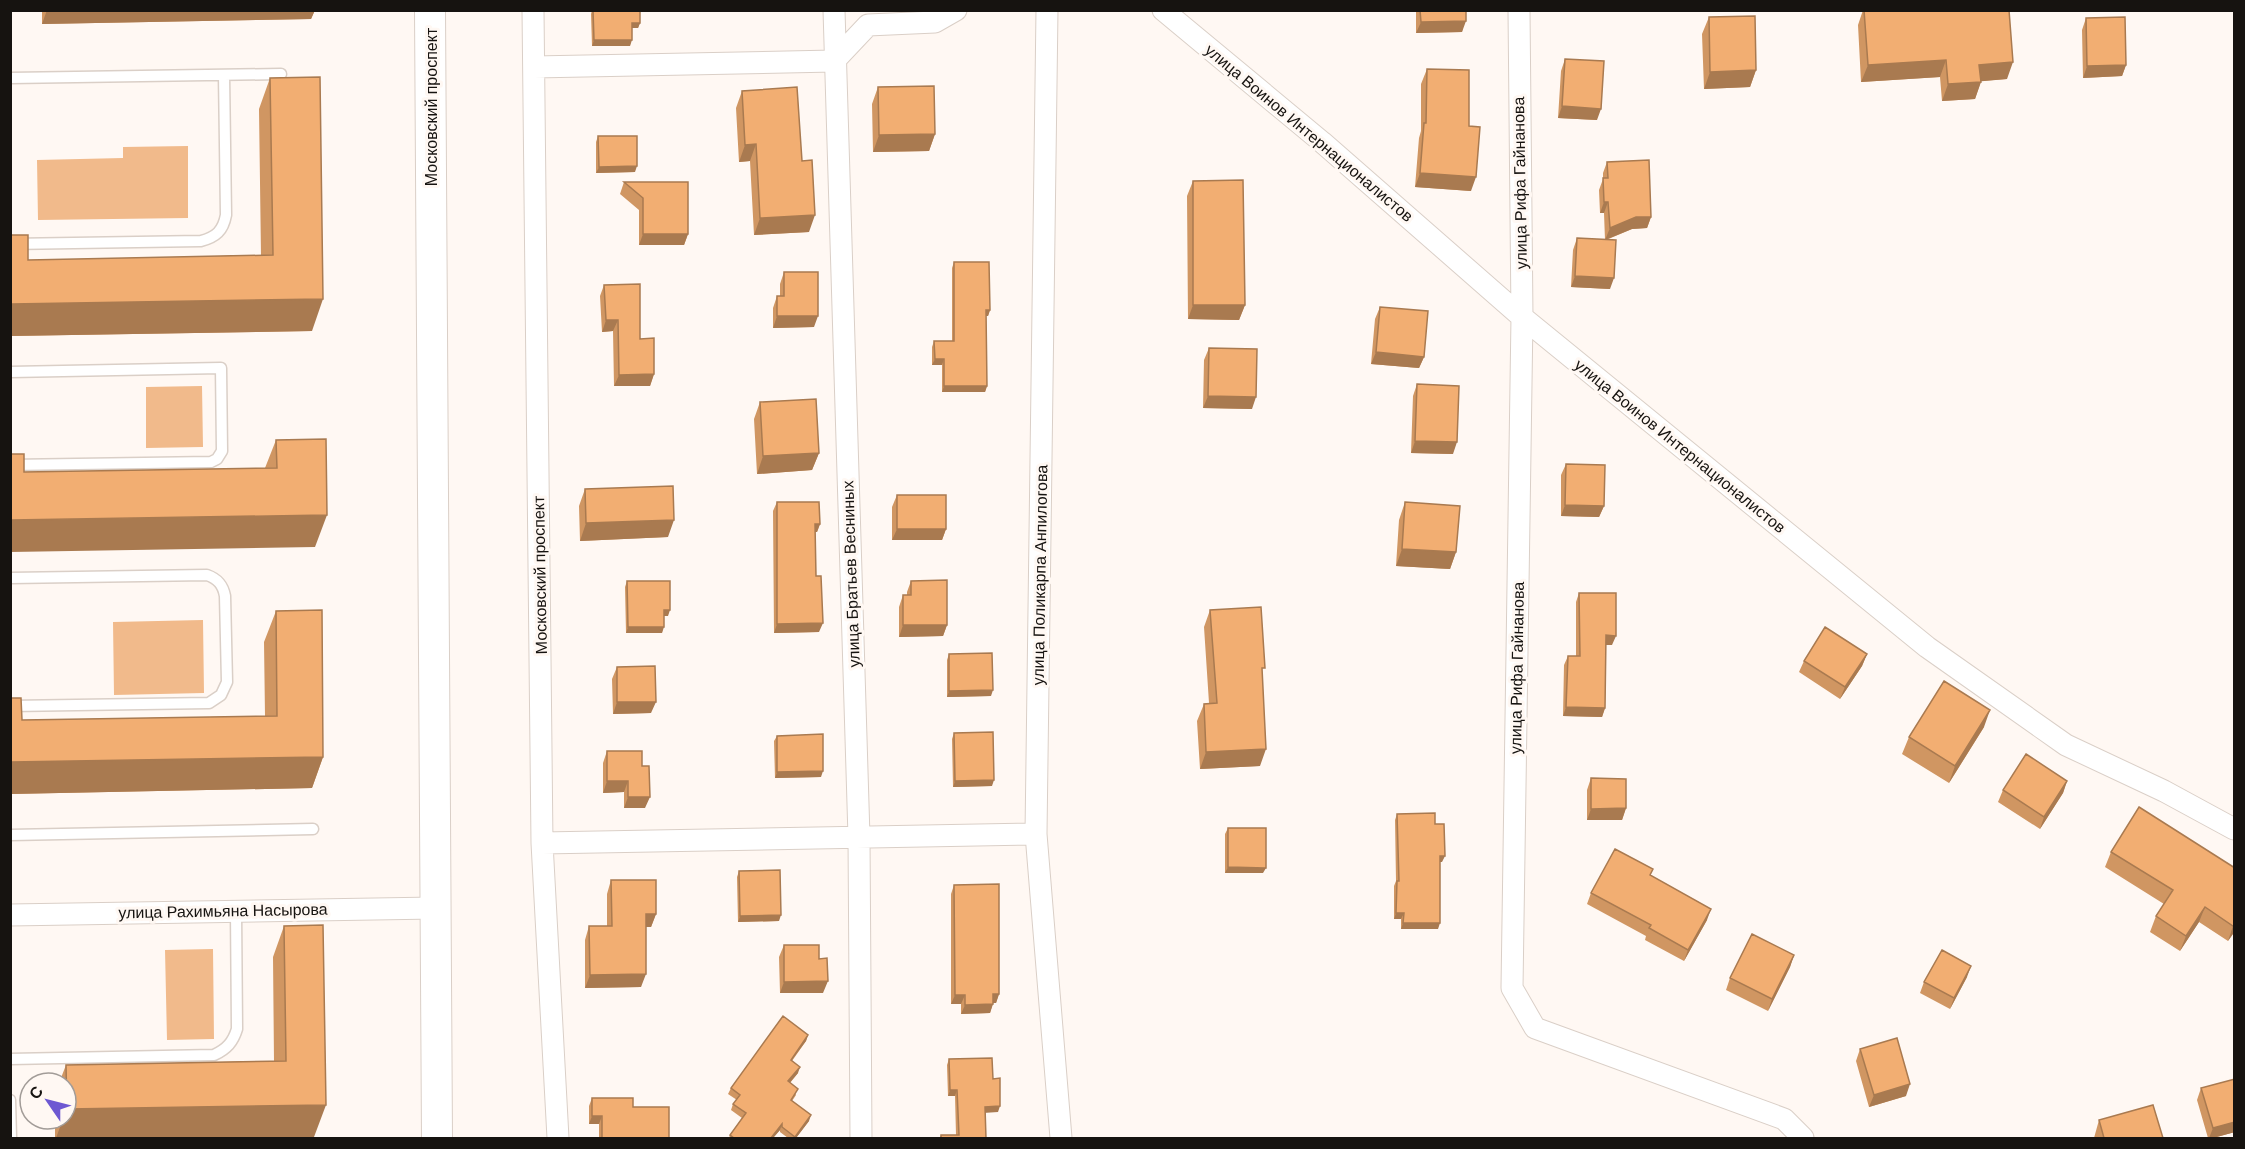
<svg xmlns="http://www.w3.org/2000/svg" width="2245" height="1149" font-family="'DM Sans',sans-serif">
<rect width="100%" height="100%" fill="#fff8f3"/>
<!-- green -->
<path fill="#f1ba8b" d="M188 146V218L38 220 37 160 123 158V147Z
M202 386 203 447 146 448V387Z
M203 620 204 693 114 695 113 622Z
M213 949 214 1039 167 1040 165 950Z"/>
<g fill="none" stroke-linecap="round" stroke-linejoin="round">
<defs>
<path id="service" d="M10 78 281 74
M10 244 201 241C216 237 223 231 226 215L224 75
M10 372 221 368 222 451 217 459 211 462 10 465
M10 578 207 575C218 579 223 585 225 596L227 682 221 695 209 703 10 706
M10 835 313 829
M10 1059 214 1055C227 1049 233 1042 237 1029L236 911
M10 1100 11 1138"/>
<path id="minor" d="M533 10 542 843 558 1138
M834 10 859 837 861 1138
M1047 10 1036 834 1061 1138
M1163 10 1322 142 1522 317 1927 647 2066 745 2164 791 2234 829
M1519 10 1522 317 1512 988 1535 1028 1784 1119 1803 1138
M534 67 834 61 868 25 935 22 956 10
M542 843 1036 834
M10 915 435 908"/>
<path id="secondary" d="M430 10 437 1138"/>
</defs>
<!-- service casing -->
<use href="#service" stroke="#dacfc7" stroke-width="13"/>
<!-- minor casing -->
<use href="#minor" stroke="#dacfc7" stroke-width="23"/>
<!-- secondary casing -->
<use href="#secondary" stroke="#dacfc7" stroke-width="32"/>
<!-- service -->
<use href="#service" stroke="#fff" stroke-width="10"/>
<!-- minor -->
<use href="#minor" stroke="#fff" stroke-width="21"/>
<!-- secondary -->
<use href="#secondary" stroke="#fff" stroke-width="30"/>
</g>
<!-- wall -->
<path fill="#d09662" d="M42 10H315L311 19 42 24Z
M592 10H640V23L638 28H632L630 46H592L591 14Z
M1416 10H1466L1462 32 1416 33Z
M1863 10H2009L2007 79 1981 81 1975 99 1942 101 1940 77 1861 82 1858 25Z
M1709 17 1756 70 1750 87 1704 89 1702 34Z
M2086 18 2126 65 2122 76 2083 78 2082 30Z
M1565 59 1597 120 1558 118 1561 71Z
M1427 69 1469 126 1471 191 1415 187 1419 138 1421 131V84Z
M270 78 312 331 10 336V235L28 260 261 256 259 109Z
M878 87 935 134 929 151 873 152 872 104Z
M742 91 802 161 809 232 754 235 750 161 739 162 736 108Z
M598 136 635 172 596 173V142Z
M1607 162 1651 217 1647 228 1632 229 1606 240 1610 289 1571 287 1573 250 1577 238 1605 240 1604 213H1600L1599 190 1603 179V173Z
M1193 181 1245 305 1239 320 1188 319 1187 196Z
M624 182 688 234 684 245H639V210L620 194Z
M954 262 990 310 988 316H986L987 386 985 392H942V365H932V347L934 341H952V268Z
M784 272 814 327 773 328V308L777 296H780V284Z
M604 285 654 374 650 386H614L613 331 602 332 600 296Z
M1380 307 1424 357 1419 368 1371 364 1375 319Z
M1209 348 1252 409 1203 408 1204 360Z
M1417 384 1453 454 1411 453 1413 396Z
M760 402 819 453 812 470 757 474 754 419Z
M276 440 315 547 24 472 265 468Z
M1566 464 1604 506 1599 517 1561 516V475Z
M585 489 668 537 580 541 579 506Z
M897 495 946 529 942 540H892V507Z
M777 502 820 524 817 532H815L816 576 819 632 774 633 773 511Z
M1405 502 1456 552 1450 569 1396 566 1399 520Z
M627 581 668 616H664L662 633H626L625 587Z
M911 581 947 625 943 636 899 637V607L903 595H907V592Z
M1579 593 1612 645H1606L1605 708 1602 717 1563 716 1564 665 1568 656H1576V602Z
M1210 610 1263 675 1260 766 1200 769 1197 721 1204 704 1209 703 1204 627Z
M276 611 323 757 312 788 10 794V698L22 720 265 716 264 642Z
M949 654 991 696 947 697V660Z
M1867 654 1862 666 1840 699 1799 672 1804 661Z
M617 667 651 713 613 714 612 679Z
M1984 727 1949 783 1902 754 1909 737Z
M954 733 992 786 953 787 952 739Z
M777 736 821 777 775 778 774 741Z
M607 751 642 766 645 808H624V792L603 793V763Z
M1591 778 1626 808 1622 820H1587V790Z
M2067 781 2063 793 2040 829 1998 802 2003 790Z
M1397 814 1435 824 1442 862H1440L1438 929H1401V919H1394V886L1396 881 1395 820Z
M1228 828 1263 873H1225V834Z
M2111 852 2235 868V931L2228 941 2199 922 2180 951 2150 932 2156 916 2164 904 2105 867Z
M739 871 779 921 738 922 737 877Z
M1650 876 1707 920 1684 961 1645 940 1646 936 1587 904 1591 893Z
M611 880 656 914 651 927H646L641 987 585 988V940L589 926H607V894Z
M954 885 999 994 996 1003H993L990 1013 961 1014V1004H951V894Z
M284 926 314 1137 205 1138H55V1119H66V1083H59L66 1065 274 1061 273 957Z
M784 945 819 959 823 993H780L779 957Z
M1794 955 1790 967 1768 1011 1726 990 1730 978Z
M1967 977 1950 1009 1920 993 1924 982Z
M808 1035 806 1041 792 1061 798 1073 790 1083 796 1095 792 1101 809 1121 796 1138H788L780 1132V1130L773 1138H729L730 1135 742 1118 731 1110 733 1104 737 1100 728 1094 731 1088Z
M1860 1049 1906 1096 1869 1107 1856 1061Z
M949 1059 993 1079 998 1112H985L986 1138H940L941 1135H956L955 1096H948L947 1065Z
M2235 1079V1132L2213 1138H2208L2197 1100 2201 1088Z
M592 1098 633 1107 669 1138H599V1124H589V1106Z
M2099 1120 2163 1138H2094Z"/>
<!-- shaded-wall -->
<path fill="#a97a50" d="M47 10H315L311 19 42 24Z
M1466 21 1462 32 1416 33 1421 22Z
M632 23H640L638 28H630Z
M594 40H632L630 46H592Z
M1946 60 1940 77 1861 82 1868 65Z
M2013 62 2007 79 1973 82 1979 65Z
M2126 65 2122 76 2083 78 2087 66Z
M1756 70 1750 87 1704 89 1710 72Z
M1981 82 1975 99 1942 101 1948 84Z
M1562 106 1601 109 1597 120 1558 118Z
M935 134 929 151 873 152 879 135Z
M756 144 750 161 739 162 745 145Z
M637 166 635 172 596 173 599 167Z
M1420 173 1476 177 1471 191 1415 187Z
M1604 202H1608L1604 213H1600Z
M815 215 809 232 754 235 760 218Z
M1636 217H1651L1647 228 1632 229 1605 240 1610 228Z
M643 234H688L684 245H639Z
M1575 276 1614 278 1610 289 1571 287Z
M323 299 312 331 10 336V304Z
M1193 305H1245L1239 320 1188 319Z
M986 310H990L988 316H983Z
M777 316H818L814 327 773 328Z
M606 320H618L613 331 602 332Z
M1376 352 1424 357 1419 368 1371 364Z
M935 359H944L942 365H932Z
M654 374 650 386H614L619 375Z
M944 386H987L985 392H942Z
M1208 396 1256 397 1252 409 1203 408Z
M1415 441 1457 442 1453 454 1411 453Z
M819 453 812 470 757 474 763 456Z
M1565 505 1604 506 1599 517 1561 516Z
M327 515 315 547 10 552V520Z
M674 520 668 537 580 541 586 523Z
M815 524H820L817 532H811Z
M897 529H946L942 540H892Z
M1402 549 1456 552 1450 569 1396 566Z
M664 610H670L668 616H662Z
M823 623 819 632 774 633 777 624Z
M903 625H947L943 636 899 637Z
M628 627H664L662 633H626Z
M1606 635 1616 636 1612 645H1603Z
M1867 654 1862 666 1840 699 1845 687Z
M993 690 991 696 947 697 949 691Z
M617 702H656L651 713 613 714Z
M1566 707 1605 708 1602 717 1563 716Z
M1990 710 1984 727 1949 783 1955 766Z
M1266 749 1260 766 1200 769 1206 752Z
M323 757 312 788 10 794V762Z
M823 771 821 777 775 778 777 772Z
M994 780 992 786 953 787 955 781Z
M607 781H628L624 792 603 793Z
M2067 781 2063 793 2040 829 2044 817Z
M628 797H650L645 808H624Z
M1626 808 1622 820H1587L1591 809Z
M1440 856H1445L1442 862H1438Z
M1228 867 1266 868 1263 873H1225Z
M2205 907 2199 922 2180 951 2186 936Z
M1711 909 1707 920 1684 961 1688 950Z
M1396 913H1404L1401 919H1394Z
M646 914H656L651 927H641Z
M781 915 779 921 738 922 740 916Z
M1403 923H1440L1438 929H1401Z
M2235 924V931L2228 941 2233 926Z
M1794 955 1790 967 1768 1011 1772 999Z
M1971 966 1967 977 1950 1009 1954 998Z
M646 974 641 987 585 988 590 975Z
M828 981 823 993H780L784 982Z
M993 994H999L996 1003H990Z
M955 995H965L961 1004H951Z
M993 1004 990 1013 961 1014 965 1005Z
M808 1035 806 1041 788 1065 791 1060Z
M800 1067 798 1073 786 1087 788 1081Z
M1910 1084 1906 1096 1869 1107 1874 1095Z
M950 1090H957L955 1096H948Z
M326 1105 314 1137 205 1138H56L63 1119H66L67 1109Z
M1000 1106 998 1112 983 1113 985 1107Z
M811 1115 809 1121 796 1138H794Z
M592 1116H602L599 1124H589Z
M2235 1122V1132L2213 1138H2209L2213 1128Z
M782 1124 780 1130 773 1138H771Z"/>
<!-- building -->
<path fill="#f2ae72" stroke="#a97a50" stroke-width="1.5" d="M593 10H640V23H632V40H594Z
M1420 10H1466V21L1421 22Z
M1864 10H2009L2013 62 1979 65 1981 82 1948 84 1946 60 1868 65Z
M1755 16 1756 70 1710 72 1709 17Z
M2125 17 2126 65 2087 66 2086 18Z
M1565 59 1604 61 1601 109 1562 106Z
M1427 69 1469 70V126L1480 127 1476 177 1420 173 1424 123H1426Z
M320 77 323 299 10 304V235H28V260L273 255 270 78Z
M934 86 935 134 879 135 878 87Z
M797 87 802 161 812 160 815 215 760 218 756 144 745 145 742 91Z
M598 136H637V166L599 167Z
M1649 160 1651 217H1636L1610 228 1608 202H1604L1603 178H1608L1607 162Z
M1243 180 1245 305H1193V181Z
M624 182H688V234H643V198Z
M1577 238 1616 240 1614 278 1575 276Z
M954 262H989L990 310H986L987 386H944V359H935L934 341H954Z
M784 272H818V316H777V296H784Z
M640 284V339L654 338V374L619 375 618 320H606L604 285Z
M1380 307 1428 311 1424 357 1376 352Z
M1209 348 1257 349 1256 397 1208 396Z
M1417 384 1459 386 1457 442 1415 441Z
M816 399 819 453 763 456 760 402Z
M326 439 327 515 10 520V454H24V472L277 468 276 440Z
M1566 464 1605 465 1604 506 1565 505Z
M673 486 674 520 586 523 585 489Z
M897 495H946V529H897Z
M777 502H819L820 524H815L816 576H821L823 623 777 624Z
M1405 502 1460 506 1456 552 1402 549Z
M947 580V625H903V595H911V581Z
M627 581H670V610H664V627H628Z
M1579 593H1616V636L1606 635 1605 708 1566 707 1568 656H1580Z
M1261 607 1265 668H1262L1266 749 1206 752 1204 704 1217 703 1210 610Z
M322 610 323 757 10 762V698H21L22 720 277 716 276 611Z
M1825 627 1867 654 1845 687 1804 661Z
M992 653 993 690 949 691V654Z
M655 666 656 702H617V667Z
M1944 681 1990 710 1955 766 1909 737Z
M993 732 994 780 955 781 954 733Z
M823 734V771L777 772V736Z
M607 751H642V766H649L650 797H628V781H607Z
M2026 754 2067 781 2044 817 2003 790Z
M1591 778 1626 779V808L1591 809Z
M2139 807 2235 868V924L2233 926 2205 907 2186 936 2156 916 2173 890 2111 852Z
M1435 813V824H1444L1445 856H1440V923H1403L1404 913H1396L1397 881H1399L1397 814Z
M1228 828H1266V868L1228 867Z
M1615 849 1653 869 1650 875 1711 909 1688 950 1649 928 1651 925 1591 893Z
M780 870 781 915 740 916 739 871Z
M611 880H656V914H646V974L590 975 589 926H612Z
M999 884V994H993V1004L965 1005V995H955L954 885Z
M323 925 326 1105 67 1109 66 1065 286 1061 284 926Z
M1752 934 1794 955 1772 999 1730 978Z
M784 945H819V959L827 958 828 981 784 982Z
M1942 950 1971 966 1954 998 1924 982Z
M783 1016 808 1035 791 1060 800 1067 788 1081 798 1089 791 1100 811 1115 795 1137 782 1127V1124L771 1138H734L730 1135 746 1113 733 1104 740 1095 731 1088Z
M1897 1038 1910 1084 1874 1095 1860 1049Z
M992 1058 993 1079 1000 1078V1106L985 1107 986 1138H941V1135H959L957 1090H950L949 1059Z
M2235 1079V1122L2213 1128 2201 1088Z
M592 1098H633V1107H669V1138H602V1116H592Z
M2153 1105 2163 1138H2104L2099 1120Z"/>
<g text-anchor="middle" dominant-baseline="central" stroke-width="6" stroke-linejoin="round" paint-order="stroke">
<!-- street labels -->
<g font-size="16" fill="#161310" stroke="#fff8f3">
<text transform="translate(431 107) rotate(-90)">Московский проспект</text>
<text transform="translate(1309 133) rotate(40)">улица Воинов Интернационалистов</text>
<text transform="translate(1520 183) rotate(-91)">улица Рифа Гайнанова</text>
<text transform="translate(1680 446) rotate(39)">улица Воинов Интернационалистов</text>
<text transform="translate(851 574) rotate(-92)">улица Братьев Весниных</text>
<text transform="translate(540 575) rotate(-91)">Московский проспект</text>
<text transform="translate(1040 575) rotate(-89)">улица Поликарпа Анпилогова</text>
<text transform="translate(1517 668) rotate(-89)">улица Рифа Гайнанова</text>
<text transform="translate(223 911) rotate(-1)">улица Рахимьяна Насырова</text>
</g>
</g>
<!-- border -->
<rect width="2245" height="1149" fill="none" stroke="#161310" stroke-width="24"/>
<!-- north arrow -->
<g transform="translate(48 1101) rotate(305)"><circle r="28" fill="#fff8f3" stroke="#a29c98" stroke-width="1.5"/>
<path d="M0-4.5L10 22L0 15L-10 22Z" fill="#6d58d2"/>
<text y="-9" font-size="16" font-weight="bold" text-anchor="middle" fill="#161310">С</text>
</g>
</svg>
